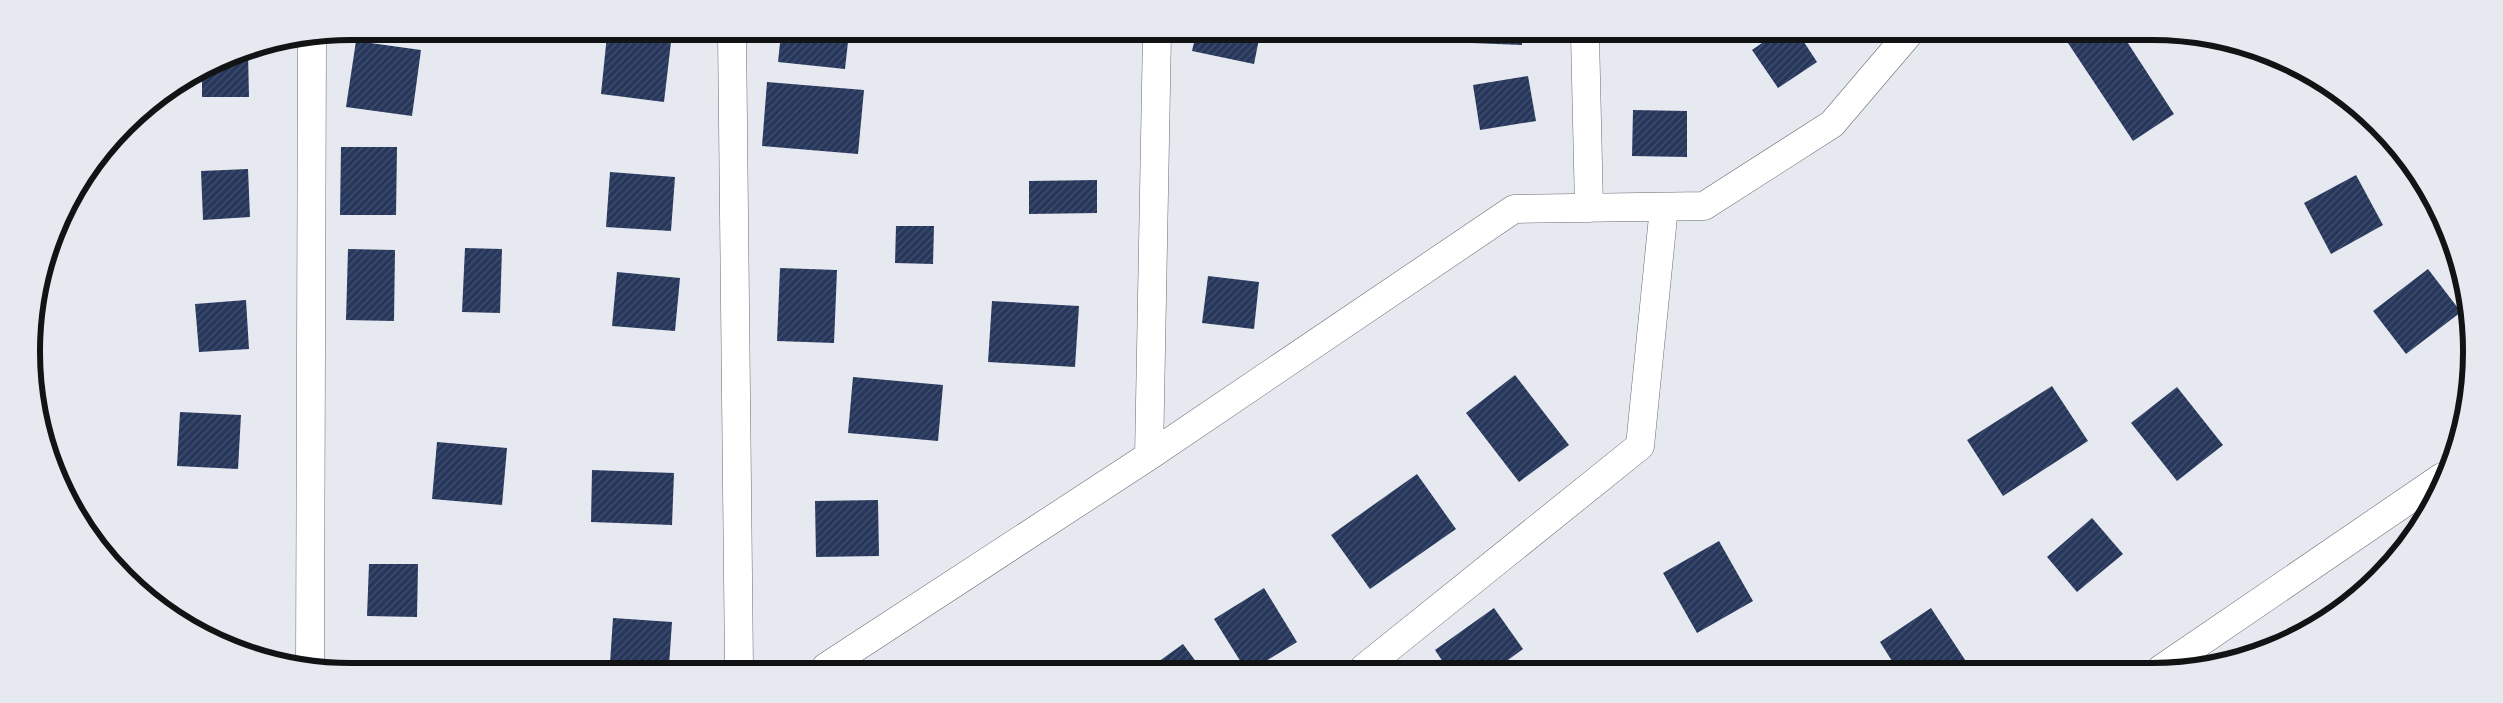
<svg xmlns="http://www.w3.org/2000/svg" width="2503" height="703" font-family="Helvetica,sans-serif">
<defs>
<pattern id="building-hatch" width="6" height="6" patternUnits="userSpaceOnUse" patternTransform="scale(1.25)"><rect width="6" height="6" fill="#27375c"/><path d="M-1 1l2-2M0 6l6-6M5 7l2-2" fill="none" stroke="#44516f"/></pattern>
</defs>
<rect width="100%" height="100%" fill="#e6e9f0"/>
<!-- building -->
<path fill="url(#building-hatch)" d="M781 33H849L845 69 778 62Z
M1196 34H1260L1254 64 1192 51Z
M607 35 671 42 664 102 601 94Z
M1471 35H1522V45L1471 43Z
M1772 36H1800L1817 62 1778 88 1752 50Z
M2064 37H2124L2174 114 2133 141Z
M356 41 421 50 412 116 346 107Z
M248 52 249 97H202V73L229 56Z
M1528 76 1536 121 1480 130 1473 85Z
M767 82 864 90 858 154 762 146Z
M1633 110 1687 111V157L1632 156Z
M341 147H397L396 215H340Z
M248 169 250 217 203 220 201 171Z
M610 172 675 177 671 231 606 227Z
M2356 175 2383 225 2331 254 2304 203Z
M1097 180V213L1029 214V181Z
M896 226H934L933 264 895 263Z
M465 248 502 249 500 313 462 312Z
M348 249 395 250 394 321 346 320Z
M780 268 837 270 834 343 777 341Z
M2428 269 2461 312 2406 354 2373 311Z
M617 272 680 278 675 331 612 326Z
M1208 276 1259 282 1254 329 1202 323Z
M246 300 249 349 199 352 195 304Z
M992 301 1079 306 1075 367 988 362Z
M1515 375 1569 445 1519 482 1466 413Z
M853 377 943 385 938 441 848 433Z
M2052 386 2088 441 2003 496 1967 440Z
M2177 387 2223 445 2177 481 2131 423Z
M180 412 241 415 238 469 177 466Z
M437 442 507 448 502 505 432 499Z
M592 470 674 473 672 525 591 522Z
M1417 474 1456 529 1370 589 1331 535Z
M878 500 879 556 816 557 815 501Z
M2092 518 2123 554 2077 592 2047 557Z
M1719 541 1753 601 1697 633 1663 573Z
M369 564H418L417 617 367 616Z
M1264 588 1297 642 1256 667H1244L1214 619Z
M1494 608 1523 649 1497 668H1447L1435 650Z
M1931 608 1971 669H1897L1880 642Z
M613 618 672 622 669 666 610 663Z
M1183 644 1200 667H1151Z"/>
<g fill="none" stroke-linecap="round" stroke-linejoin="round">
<defs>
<path id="street" d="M732 32 739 666
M1585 35 1589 208
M1149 456 1157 34
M310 666 312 39
M826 667 1149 456 1514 209 1704 206 1832 124 1907 36
M1364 668 1640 446 1664 207
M2161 669 2442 477"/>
</defs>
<!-- street casing -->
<use href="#street" stroke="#696c72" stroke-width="29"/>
<!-- street -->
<use href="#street" stroke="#fff" stroke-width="28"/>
</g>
<!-- crop -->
<path d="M0 0H2503V703H0ZM351 40H2152A311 311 0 0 1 2463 351V352A311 311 0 0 1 2152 663H351A311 311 0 0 1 40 352V351A311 311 0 0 1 351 40Z" fill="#e6e9f0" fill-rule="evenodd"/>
<path fill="none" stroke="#121315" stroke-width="6" d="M351 40H2152A311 311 0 0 1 2463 351V352A311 311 0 0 1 2152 663H351A311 311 0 0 1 40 352V351A311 311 0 0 1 351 40Z"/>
</svg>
